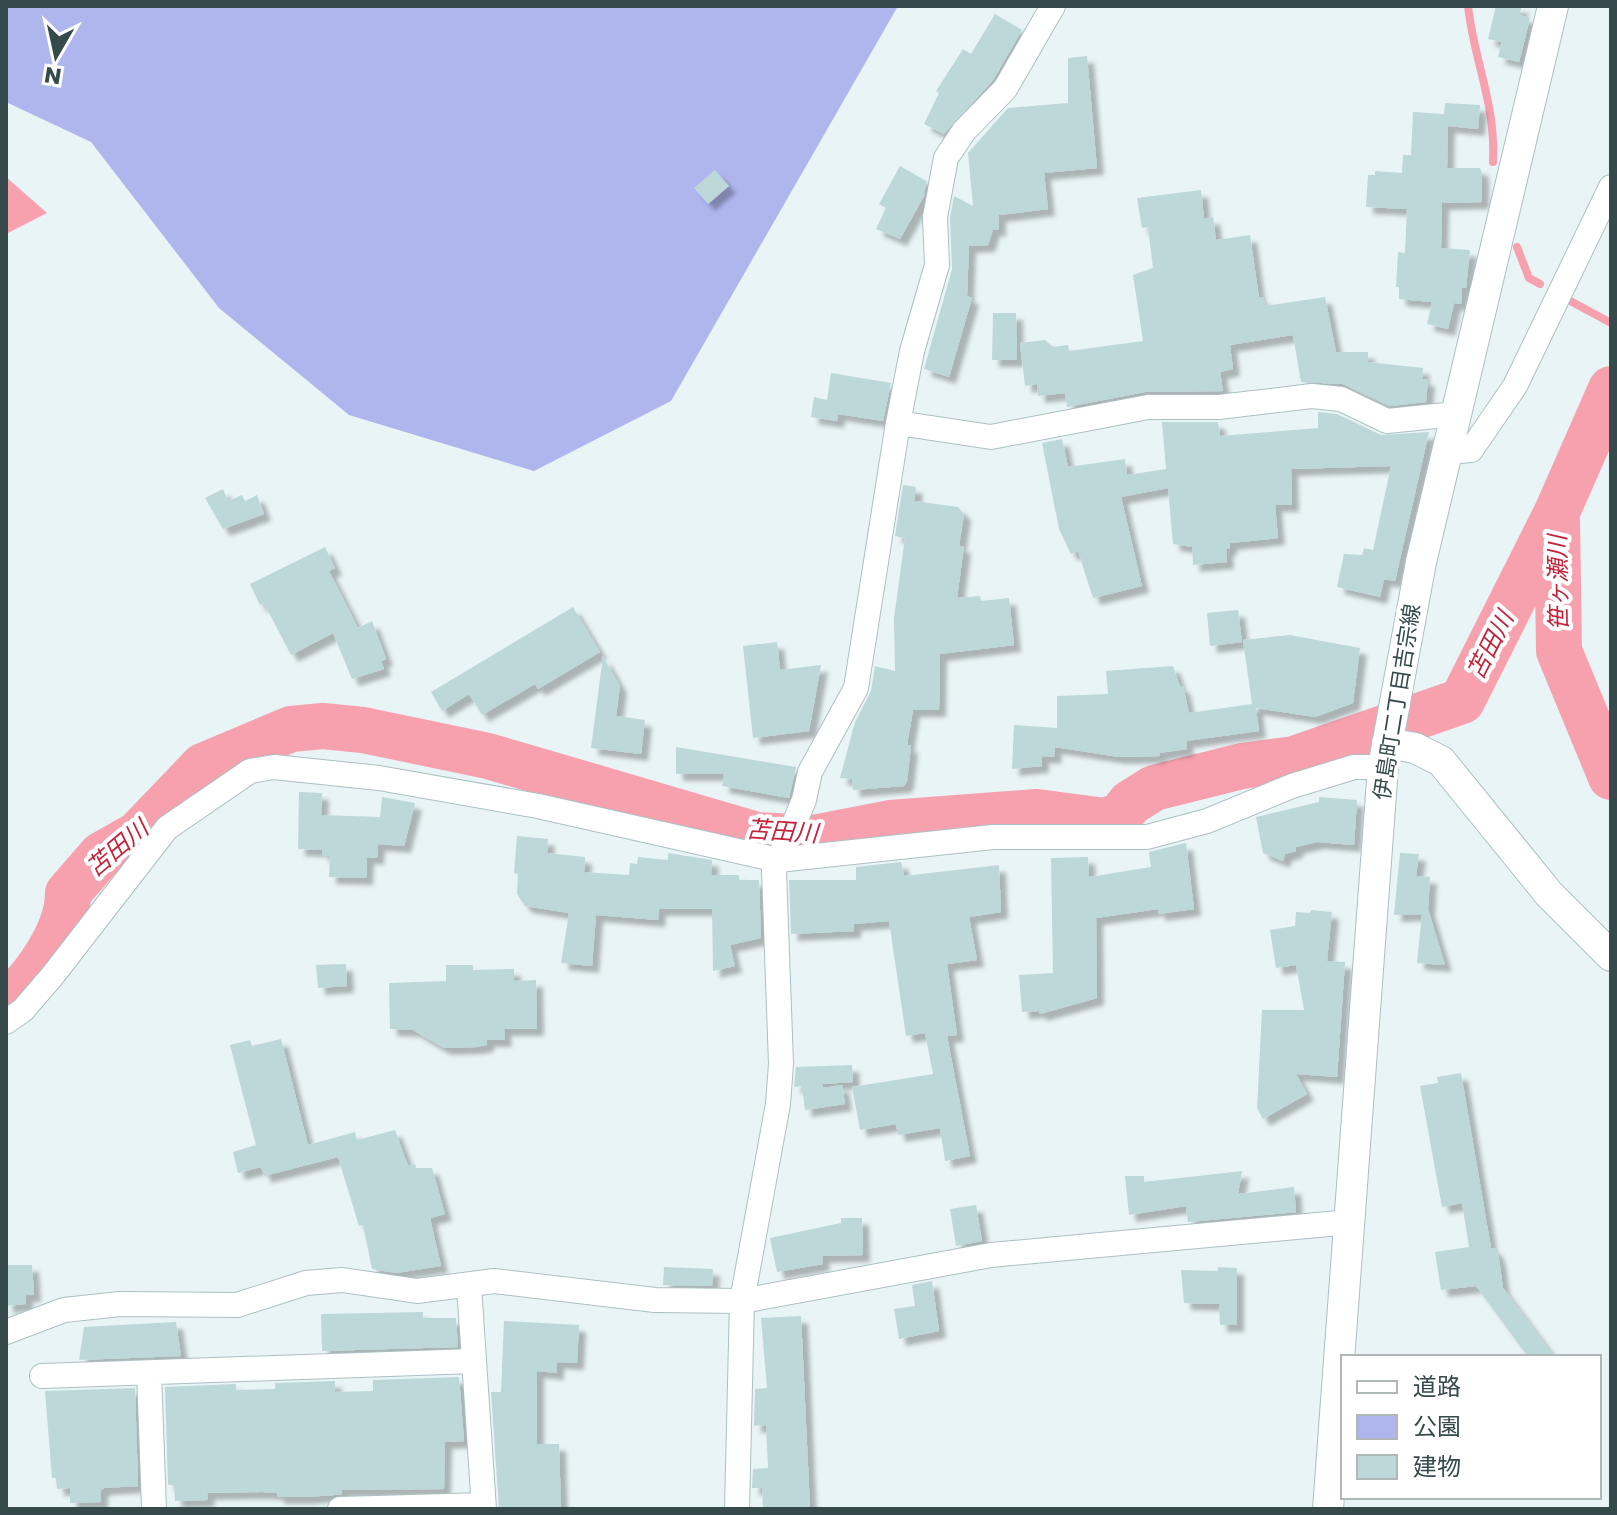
<svg xmlns="http://www.w3.org/2000/svg" width="1617" height="1515" font-family="Poppins,'Noto Sans JP',sans-serif">
<defs>
<filter id="shadow"><feDropShadow dx="7" dy="7" stdDeviation="2" flood-color="#0004"/></filter>
</defs>
<rect width="100%" height="100%" fill="#e9f4f6"/>
<!-- green -->
<path fill="#afb6ee" d="M6 6H898L671 401 534 471 349 415 219 308 91 142 6 102Z"/>
<!-- water -->
<path fill="#f7a1af" d="M6 177 47 213 6 234Z"/>
<g fill="none" stroke-linecap="round" stroke-linejoin="round">
<!-- stream -->
<path stroke="#f7a1af" stroke-width="8" d="M1468 6C1474 61 1496 104 1493 162
M1517 247 1529 278 1540 284
M1563 297 1611 323"/>
<!-- river -->
<path stroke="#f7a1af" stroke-width="46" d="M1557 520 1559 651 1611 777
M6 1002C35 979 68 931 68 893L101 855 138 834 203 766 291 729 323 726 363 730 488 756 757 835 813 838 890 823 1037 812 1105 821 1121 815 1130 803 1154 788 1242 766 1294 759 1462 701 1557 512 1611 389"/>
</g>
<!-- building -->
<path fill="#bdd8d9" filter="url(#shadow)" d="M1496 6H1522L1519 15 1530 18 1519 62 1498 57 1502 42 1488 39Z
M995 14 1022 30 993 80 944 134 924 124 939 93 936 91 963 49 971 54Z
M1087 56 1097 168 1044 173 1048 209 999 215V230L993 229 988 245 969 246 967 296 972 298 949 377 924 369 952 269 950 218 954 196 973 206 968 153 1008 108 1068 103V58Z
M1445 103 1480 105 1478 129 1448 126 1447 168H1480L1482 173V202L1442 203 1441 248 1470 250 1466 288 1462 287 1461 304 1454 303 1448 329 1427 324 1432 302 1399 299V287H1396L1398 252 1405 253 1407 209 1366 207 1368 175H1375V171L1402 173 1403 155H1411L1413 112 1444 114Z
M900 166 926 181 924 196 900 239 876 229 886 208 879 204Z
M715 170 729 186 708 204 694 188Z
M1201 190 1204 219 1213 217 1216 240 1250 235 1259 298 1263 297 1265 306 1325 297 1336 352H1368V362L1423 368 1422 379H1428L1426 402 1390 406 1343 384 1301 382 1293 335 1230 345 1233 369 1220 372 1223 391 1145 392 1067 407 1065 393 1038 396 1037 384 1025 386 1020 343 1045 340 1053 347 1068 345 1069 351 1143 341 1133 275 1153 268 1148 227 1142 228 1137 198Z
M993 313H1016L1017 360H992Z
M831 373 891 383 883 421 838 414 837 421 811 417 814 397 827 400Z
M1318 412 1337 414 1381 435 1429 432 1395 581 1384 579 1380 597 1337 587 1344 554 1362 555 1364 548 1373 550 1391 466 1291 469 1292 505H1275L1278 538 1230 543V548L1226 549 1227 562 1193 565 1192 547 1173 544 1168 488 1121 497 1142 586 1093 598 1078 551 1071 554 1059 529 1042 443 1062 439 1068 467 1125 459 1127 475 1166 469 1162 422H1218L1220 436 1318 428Z
M903 485 916 487 914 501 958 507 964 514 959 546H964L957 598 980 596 981 601 1009 598 1014 645 940 654 939 710H913L907 745 911 746 907 781 904 786 853 790 852 779 840 778 855 722 871 691 875 666 895 671 894 618 905 538 895 536Z
M223 489 228 501 242 495 245 501 257 495 264 514 223 529 205 498Z
M325 547 335 568 329 571 358 628 372 621 386 659 381 661 384 669 352 679 333 633 291 655 264 603 260 605 250 584Z
M573 607 600 652 538 689 535 684 482 715 469 694 442 711 431 692Z
M1238 610 1242 642 1210 646 1207 613Z
M1290 635 1360 648 1353 703 1315 717 1256 708 1259 731 1186 741 1187 749 1159 753 1160 756 1119 757 1055 747 1054 757 1042 756V766L1012 769 1014 725 1057 728V696L1108 694 1106 671 1173 666 1180 687 1183 686 1189 713 1252 704 1243 640Z
M777 642 780 670 821 665 809 731 753 738 743 646Z
M603 656 620 686 616 716 645 720 641 754 591 748Z
M676 747 796 767 789 798 722 786 724 774H676Z
M299 792 322 793 321 815 380 817 382 797 415 803 404 846 378 844 377 858 367 857 366 878 329 877 330 856H322V850L298 849Z
M1319 797 1357 800 1354 845 1317 842 1296 847V851L1285 854 1283 861 1263 853 1256 817 1319 802Z
M517 836 548 839 547 853 585 857 584 872 629 875 630 863 637 864 638 857 668 860V853L712 860 711 875H739V880H759L761 938 730 945 735 966 713 971 712 909H659L658 920 596 915 592 966 561 963 569 913 525 906 517 894 518 874 514 873Z
M1186 843 1194 909 1158 914V909L1096 918 1097 998 1040 1014 1039 1011 1022 1012 1019 975 1053 973 1051 858 1088 857 1089 877 1151 867 1149 852Z
M1400 853 1419 854 1416 876 1430 877 1428 909 1445 965 1417 963 1422 914 1394 915Z
M901 862 904 876 999 865 1001 912 969 917 977 960 947 964 957 1035 947 1036 970 1156 945 1161 940 1128 898 1135 896 1124 860 1130 852 1087 933 1074 925 1033 906 1036 889 921 854 924V931L791 934 789 880H856V867Z
M1311 910 1332 912 1327 961 1345 962 1337 1077 1296 1074 1307 1094 1263 1119 1257 1108 1262 1010H1304L1296 965 1276 968 1270 930 1295 926 1296 912 1310 913Z
M346 964 347 986 318 988 316 965Z
M446 965H473V970L514 969V981L536 980 537 1029H504L505 1040H487V1045L476 1047 444 1048 413 1030 390 1029 389 983 446 981Z
M281 1039 308 1145 355 1132 357 1140 395 1130 408 1166 415 1164 416 1168H432L445 1214 430 1218 441 1266 396 1273 372 1269 363 1225 359 1226 338 1157 264 1176 261 1167 238 1173 233 1152 256 1145 230 1045 250 1040 252 1046Z
M852 1065 853 1082 822 1084 823 1088 842 1085 845 1104 805 1110 802 1086 794 1087 796 1067Z
M1461 1073 1491 1248H1495L1499 1259 1503 1288 1554 1357H1528L1476 1286 1441 1290 1435 1252 1469 1247 1462 1203 1442 1207 1420 1086 1438 1083 1437 1077Z
M1242 1171 1238 1194 1294 1187 1296 1212 1188 1222 1186 1206 1129 1215 1125 1176H1144V1182Z
M976 1205 982 1241 956 1246 950 1209Z
M841 1218H862L863 1255 822 1256 823 1264 777 1272 770 1238 841 1223Z
M6 1265H32L34 1295H26V1304L6 1306Z
M664 1267 713 1269 712 1286 663 1285Z
M1218 1267 1237 1268V1325H1220L1219 1304 1184 1303 1181 1270 1218 1271Z
M932 1281 939 1331 899 1339 894 1309 915 1306 912 1285Z
M423 1312V1318H456L458 1347 322 1351 321 1314Z
M801 1316 810 1509H763L762 1488H752L753 1469 768 1468 766 1425 754 1426 755 1389 767 1388 761 1318Z
M504 1321 579 1325 577 1363 557 1362V1373L537 1371V1444H559L561 1509H499L491 1392H501Z
M176 1322 181 1356 79 1360 84 1327Z
M459 1377 464 1441 445 1442 444 1489 342 1490V1494L334 1495 306 1497H277V1493L262 1492 207 1493 208 1500 175 1501 174 1485H168L165 1387 236 1384V1390L275 1389V1383L335 1381V1392L373 1391V1380Z
M135 1388 138 1486 104 1488 101 1490V1502L70 1503V1488L57 1489 56 1478H52L45 1391Z"/>
<g fill="none" stroke-linecap="round" stroke-linejoin="round">
<defs>
<path id="minor" d="M898 423 991 437 1148 407H1219L1312 396 1341 399 1387 421 1456 414
M1447 452 1471 450 1515 386 1611 187
M6 1022 23 1010 53 975 167 828 250 771 274 767 379 778 538 806 778 860 993 837H1147L1207 821 1292 786 1354 767H1383
M469 1286 484 1509
M6 1332 64 1310 120 1304 237 1305 306 1283 342 1280 417 1291 494 1281 655 1300 742 1301 991 1255 1350 1222
M149 1373 154 1509
M42 1376 474 1361
M340 1509 483 1505
M737 1509 742 1301 778 1104 781 1064 774 871 804 800 810 772 856 688 898 423 912 351 937 265 935 217 946 158 964 131 1005 89 1053 6"/>
<path id="tertiary" d="M1387 743 1415 748 1441 761 1549 894 1611 956
M1328 1509 1383 767 1421 562 1553 6"/>
</defs>
<!-- minor casing -->
<use href="#minor" stroke="#abc0c3" stroke-width="26"/>
<!-- tertiary casing -->
<use href="#tertiary" stroke="#abc0c3" stroke-width="32"/>
<!-- minor -->
<use href="#minor" stroke="#fff" stroke-width="24"/>
<!-- tertiary -->
<use href="#tertiary" stroke="#fff" stroke-width="30"/>
</g>
<g text-anchor="middle" dominant-baseline="central" stroke-width="8" stroke-linejoin="round" paint-order="stroke">
<!-- street labels -->
<g font-size="22" fill="#364a4b" stroke="#fff">
<text transform="translate(1397 702) rotate(-81)">伊島町二丁目吉宗線</text>
</g>
<!-- water labels -->
<g font-size="24" font-style="italic" fill="#c2243b" stroke="#fff">
<text transform="translate(1558 583) rotate(-91)">笹ヶ瀬川</text>
<text transform="translate(1490 645) rotate(-63)">苫田川</text>
<text transform="translate(782 831) rotate(4)">苫田川</text>
<text transform="translate(117 848) rotate(-40)">苫田川</text>
</g>
</g>
<!-- border -->
<rect width="1617" height="1515" fill="none" stroke="#364a4b" stroke-width="16"/>
<!-- legend -->
<rect x="1341" y="1355" width="260" height="144" fill="#ffffff" stroke="#afb7b7" stroke-width="2"/>
<rect x="1357" y="1381" width="40" height="12" fill="#ffffff" stroke="#afb7b7" stroke-width="2"/>
<text x="1413" y="1395" font-size="24" fill="#364a4b">道路</text>
<rect x="1357" y="1415" width="40" height="24" fill="#afb6ee" stroke="#afb7b7" stroke-width="2"/>
<text x="1413" y="1435" font-size="24" fill="#364a4b">公園</text>
<rect x="1357" y="1455" width="40" height="24" fill="#bdd8d9" stroke="#afb7b7" stroke-width="2"/>
<text x="1413" y="1475" font-size="24" fill="#364a4b">建物</text>
<!-- north arrow -->
<g transform="translate(56 56) rotate(189)" stroke="#ffffff" stroke-width="6" paint-order="stroke">
<path d="M0-6L14 30L0 20L-14 30Z" fill="#364a4b"/>
<text y="-12" font-size="22" font-weight="bold" text-anchor="middle" fill="#364a4b">N</text>
</g>
</svg>
